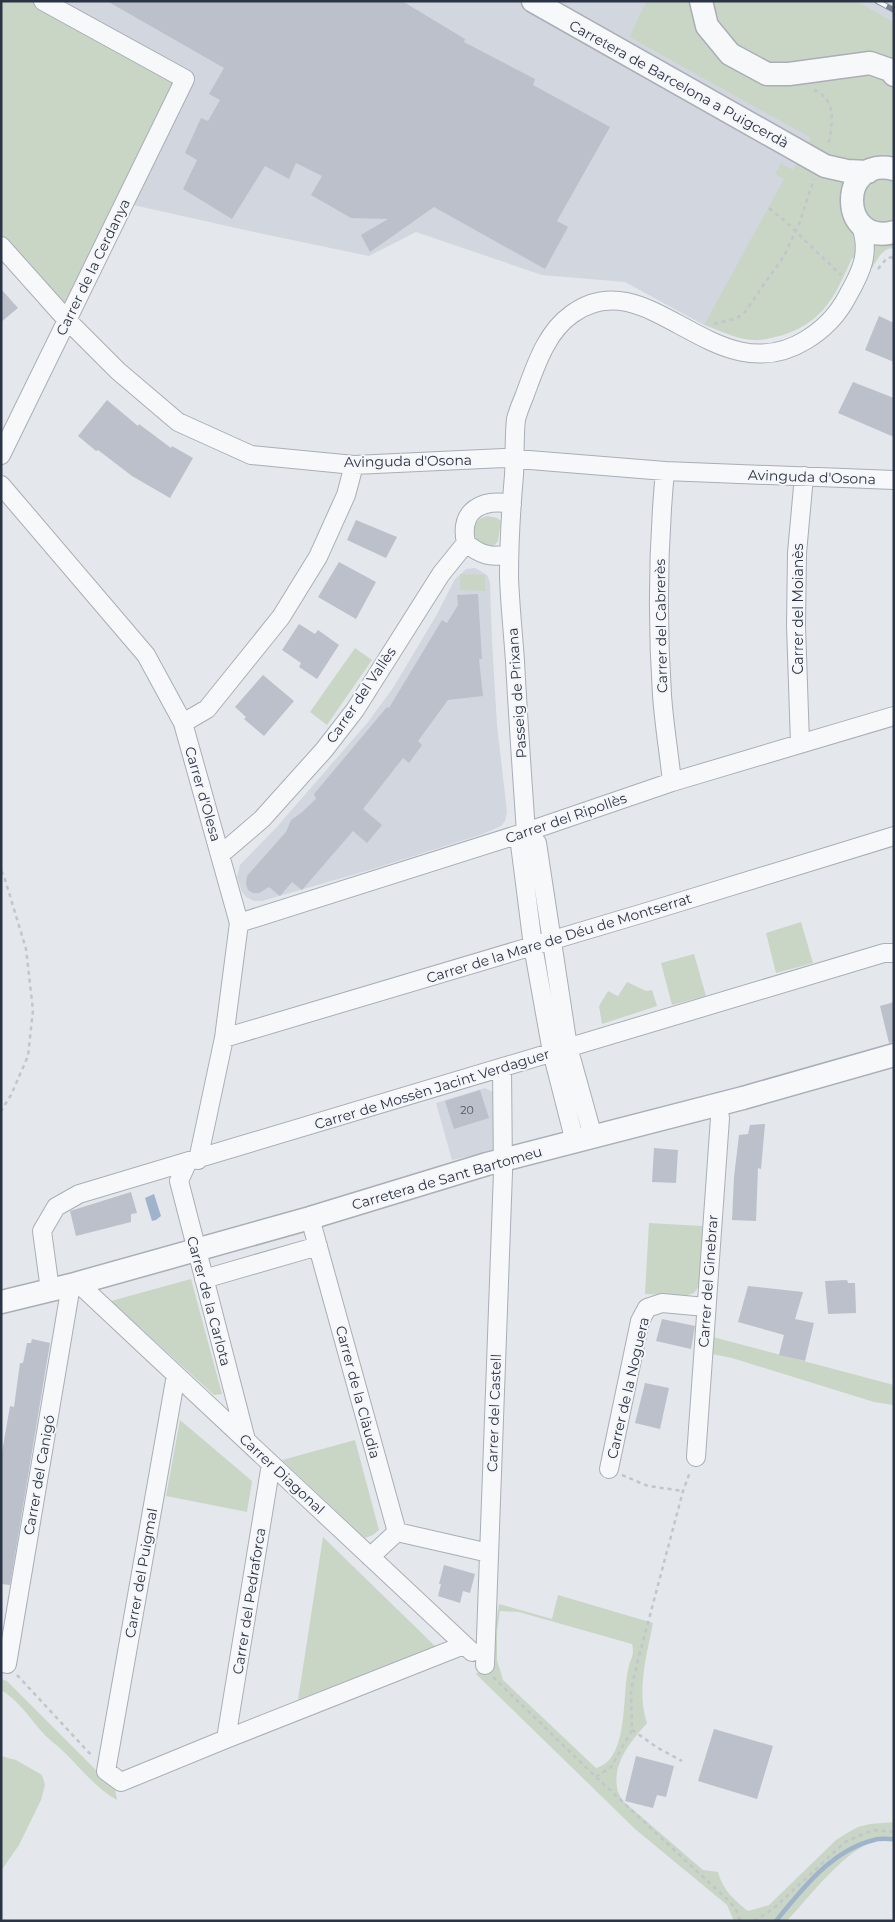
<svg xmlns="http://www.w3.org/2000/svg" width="895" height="1922" font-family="Montserrat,sans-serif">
<rect width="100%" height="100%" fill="#e4e7ec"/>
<!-- built -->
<path fill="#d2d6de" d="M52 1H646L629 37 812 138 704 325 625 282 542 275 416 232 369 256 254 232 129 204Z
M857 1H887L894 5V22Z
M475 568 487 575 490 582 492 641 497 725 507 812 505 821 501 826 483 834 373 869 262 901H254L246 897 242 892 237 877 240 865 276 828 368 722 393 688 436 616 455 579 466 569Z
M485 1088 493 1092 495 1096 493 1151 452 1160 436 1103Z"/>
<!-- green -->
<path fill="#c9d6c5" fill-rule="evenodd" d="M1 1H43L185 79 69 321 1 246Z
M646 1H857L894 22V248C882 248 878 259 872 268L852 258C836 294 825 320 786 334 775 337 763 341 752 340 736 339 719 330 704 325L784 179 775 174 781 163 793 170 811 138 629 37Z
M487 516 497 518 501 521 498 541 495 545C485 547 478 544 474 534 473 525 478 518 487 516Z
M460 574 485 575V591L460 590Z
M355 648 372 660 327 725 310 712Z
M801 922 813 963 776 973 766 933Z
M694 954 706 996 672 1005 661 963Z
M627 982 646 991 652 990 657 1006 602 1024 599 1006 608 991 618 996Z
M649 1223 703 1226 699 1286 694 1293 685 1296 645 1294Z
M191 1279 222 1394 214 1395 111 1301Z
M709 1336 894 1385V1405L874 1402 732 1358 707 1353Z
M180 1420 252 1481 247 1512 166 1496Z
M355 1440 379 1530 373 1535 365 1538 282 1460Z
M323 1537 436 1647 298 1700Z
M558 1595 653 1623C647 1654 636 1692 647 1723 632 1740 613 1762 617 1787 617 1792 621 1797 623 1801L703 1870 718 1872C722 1889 735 1901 748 1911L769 1905 836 1840 847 1833 858 1827 870 1824 894 1822V1842C889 1841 883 1840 878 1841 848 1845 808 1899 787 1921H734L727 1905 635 1829 476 1674 490 1660 499 1604 552 1619ZM500 1611 519 1612 632 1644C635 1657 630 1658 628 1670 622 1695 629 1760 596 1768L503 1680 497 1660V1630Z
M1 1679 7 1681 115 1789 117 1800C97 1789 84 1772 68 1756 60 1747 50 1741 42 1732 29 1717 19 1701 1 1690Z
M1 1756 16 1760 42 1775 45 1785 41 1800 19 1845 1 1871Z"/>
<!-- water -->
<path fill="#9fb4cc" d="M154 1194 161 1216 156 1220 152 1221 145 1198Z"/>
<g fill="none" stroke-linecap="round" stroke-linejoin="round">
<!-- stream -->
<path stroke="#9fb4cc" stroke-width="4.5" d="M776 1921C802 1889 832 1850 874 1840 880 1838 888 1839 894 1839"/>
</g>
<!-- building -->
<path fill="#bbc0ca" d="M107 1H402L465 39 464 42 535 79 533 85 610 127 557 221 568 227 545 269 434 207 370 252 361 235 388 219 351 218 311 195 322 176 296 163 289 179 265 166 232 219 183 189 197 160 185 153 201 118 208 121 220 100 209 94 224 68Z
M1 289 18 308 1 322Z
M879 316 894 323V362L865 350Z
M853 382 894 398V437L838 413Z
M107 400 138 426 139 424 171 448 172 446 193 458 170 498 132 476 98 450 96 451 78 436Z
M356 520 397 537 386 558 347 540Z
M339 562 376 582 356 619 318 597Z
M478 594 482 659H479L483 696 448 700 418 741 422 745 409 763 403 758 363 809 382 825 367 843 353 831 302 890 292 882 280 896 269 887 259 893H253L248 890 246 884 247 876 286 832 291 820 301 813 316 799 314 794 387 707 389 708 442 620 447 623 458 605 457 595Z
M299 624 315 634 318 630 339 645 317 679 299 667 301 663 282 650Z
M263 675 294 701 264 736 244 719 246 717 235 707Z
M894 1002V1042L889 1043 880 1006Z
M480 1090 489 1118 454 1129 445 1101Z
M765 1124 761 1169 758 1168 756 1221 732 1220 734 1177 739 1135 748 1134 750 1125Z
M654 1148 678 1150 676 1183 652 1182Z
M131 1192 137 1213 131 1214V1222L76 1236 70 1211Z
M847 1280 848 1283H855L856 1313 828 1314 825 1281Z
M748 1286 803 1292 795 1319 814 1323 805 1361 779 1355 784 1335 738 1322Z
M662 1319 695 1326 691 1349 656 1341Z
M32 1339 50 1343 10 1585 1 1584V1458L10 1406 14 1407 20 1363H23L27 1343H31Z
M645 1383 669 1388 660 1429 635 1423Z
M444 1565 475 1574 470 1593 463 1591 460 1603 438 1596 441 1584H439Z
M714 1729 773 1746 757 1799 698 1781Z
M636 1756 674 1766 666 1797 657 1795 653 1808 625 1801Z"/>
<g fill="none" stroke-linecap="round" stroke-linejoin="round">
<defs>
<path id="minor" d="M1 246 67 320 118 371 178 422 251 455 354 465 504 458 665 471 894 480
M1 455 185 79 43 1
M665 471C658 546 657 620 662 695 664 724 669 753 672 782
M1 485 146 655 183 723 239 923 224 1038 198 1160
M509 554C491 558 480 555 466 543 459 510 482 498 512 504
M183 723 207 709 281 617 318 557 346 495 354 465
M800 743 796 626 797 553 804 476
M526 832 537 843 568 1047 593 1137
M220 855 262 819 324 750 355 710 441 574 466 543
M239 923 526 832 672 782 894 716
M224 1038 647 912 894 836
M575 1142 552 1052 533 946 520 844 526 832C522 775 518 718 515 661 513 633 510 605 509 577 509 543 511 509 514 475 515 457 514 437 516 419 518 412 521 404 524 397 535 368 545 333 572 314 648 258 715 396 806 340 824 329 837 316 847 297 862 271 871 252 860 223
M187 1163 179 1181 246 1440
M310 1218 397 1532 370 1557
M204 1279 318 1246
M78 1283 472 1652
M50 1290 42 1231 56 1207 79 1194 884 953H894
M176 1375 106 1771 121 1782 226 1739 464 1645
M696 1457 720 1118 718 1105
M609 1469 640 1321 647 1308 662 1303 706 1307
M397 1532 489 1553
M7 1664 71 1285
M485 1665 503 1172 502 1069
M226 1739 271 1464"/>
<path id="tertiary" d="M533 1 825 166 847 171 868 172
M701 1 707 26 730 54 767 74H789L870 63 890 70 894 75
M894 169C837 155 839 247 894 232
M1 1302 71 1285 310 1218 487 1164 743 1098 894 1055"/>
</defs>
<!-- minor casing -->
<use href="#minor" stroke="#a9aeb7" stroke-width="20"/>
<!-- tertiary casing -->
<use href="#tertiary" stroke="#a9aeb7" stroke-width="25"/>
<!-- path -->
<path stroke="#c2c5cb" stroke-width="2.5" stroke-dasharray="4 4" stroke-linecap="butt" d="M814 90C838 99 832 127 828 146
M769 208 787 223 841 275
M878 269 887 258 894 257
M714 324 737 318 745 312 767 280 784 256 799 224 814 179
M1 871 4 876 26 949 33 1010 28 1056 11 1095 1 1111
M622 1475 648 1486 683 1491
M17 1675 93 1757
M493 1677 596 1777 730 1902 738 1913 740 1921
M632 1730 658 1748 682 1761
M596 1777 611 1767 632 1730 631 1690 637 1664 683 1491 690 1472
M754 1921 773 1909 845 1842 873 1830 894 1832"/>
<!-- minor -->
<use href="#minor" stroke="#f7f8fa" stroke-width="18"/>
<!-- tertiary -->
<use href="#tertiary" stroke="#f7f8fa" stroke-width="22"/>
<defs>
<path id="rail" d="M877 1 894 10"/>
</defs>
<!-- rail casing -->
<use href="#rail" stroke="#7d8696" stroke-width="5.5"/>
<!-- rail -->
<use href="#rail" stroke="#f4f6f9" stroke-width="4" stroke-dasharray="11" stroke-linecap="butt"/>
</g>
<g text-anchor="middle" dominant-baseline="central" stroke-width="4" stroke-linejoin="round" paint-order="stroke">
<!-- number labels -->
<g font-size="11" fill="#4f5766">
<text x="467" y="1110">20</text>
</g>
<!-- street labels -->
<g font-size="14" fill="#2b3445" stroke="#f4f6f9">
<text transform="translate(679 84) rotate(29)">Carretera de Barcelona a Puigcerdà</text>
<text transform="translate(93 267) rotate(-64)">Carrer de la Cerdanya</text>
<text transform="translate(408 461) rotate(-1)">Avinguda d'Osona</text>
<text transform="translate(812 477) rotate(2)">Avinguda d'Osona</text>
<text transform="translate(798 609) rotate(-90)">Carrer del Moianès</text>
<text transform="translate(661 626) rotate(-91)">Carrer del Cabrerès</text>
<text transform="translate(517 693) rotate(-94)">Passeig de Prixana</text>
<text transform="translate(361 695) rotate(-56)">Carrer del Vallès</text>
<text transform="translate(203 794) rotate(74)">Carrer d'Olesa</text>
<text transform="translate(566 818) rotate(-19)">Carrer del Ripollès</text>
<text transform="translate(559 938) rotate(-17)">Carrer de la Mare de Déu de Montserrat</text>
<text transform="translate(432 1089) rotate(-17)">Carrer de Mossèn Jacint Verdaguer</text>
<text transform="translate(447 1178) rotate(-16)">Carretera de Sant Bartomeu</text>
<text transform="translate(708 1281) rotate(-86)">Carrer del Ginebrar</text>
<text transform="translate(209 1301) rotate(75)">Carrer de la Carlota</text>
<text transform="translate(628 1388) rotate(-77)">Carrer de la Noguera</text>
<text transform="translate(358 1392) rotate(75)">Carrer de la Clàudia</text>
<text transform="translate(494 1413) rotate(-88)">Carrer del Castell</text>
<text transform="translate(282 1474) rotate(43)">Carrer Diagonal</text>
<text transform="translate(39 1475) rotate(-80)">Carrer del Canigó</text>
<text transform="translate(141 1573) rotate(-80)">Carrer del Puigmal</text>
<text transform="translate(249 1601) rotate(-81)">Carrer del Pedraforca</text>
</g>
</g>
<!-- border -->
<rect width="895" height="1922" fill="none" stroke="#2b3445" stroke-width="5"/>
</svg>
